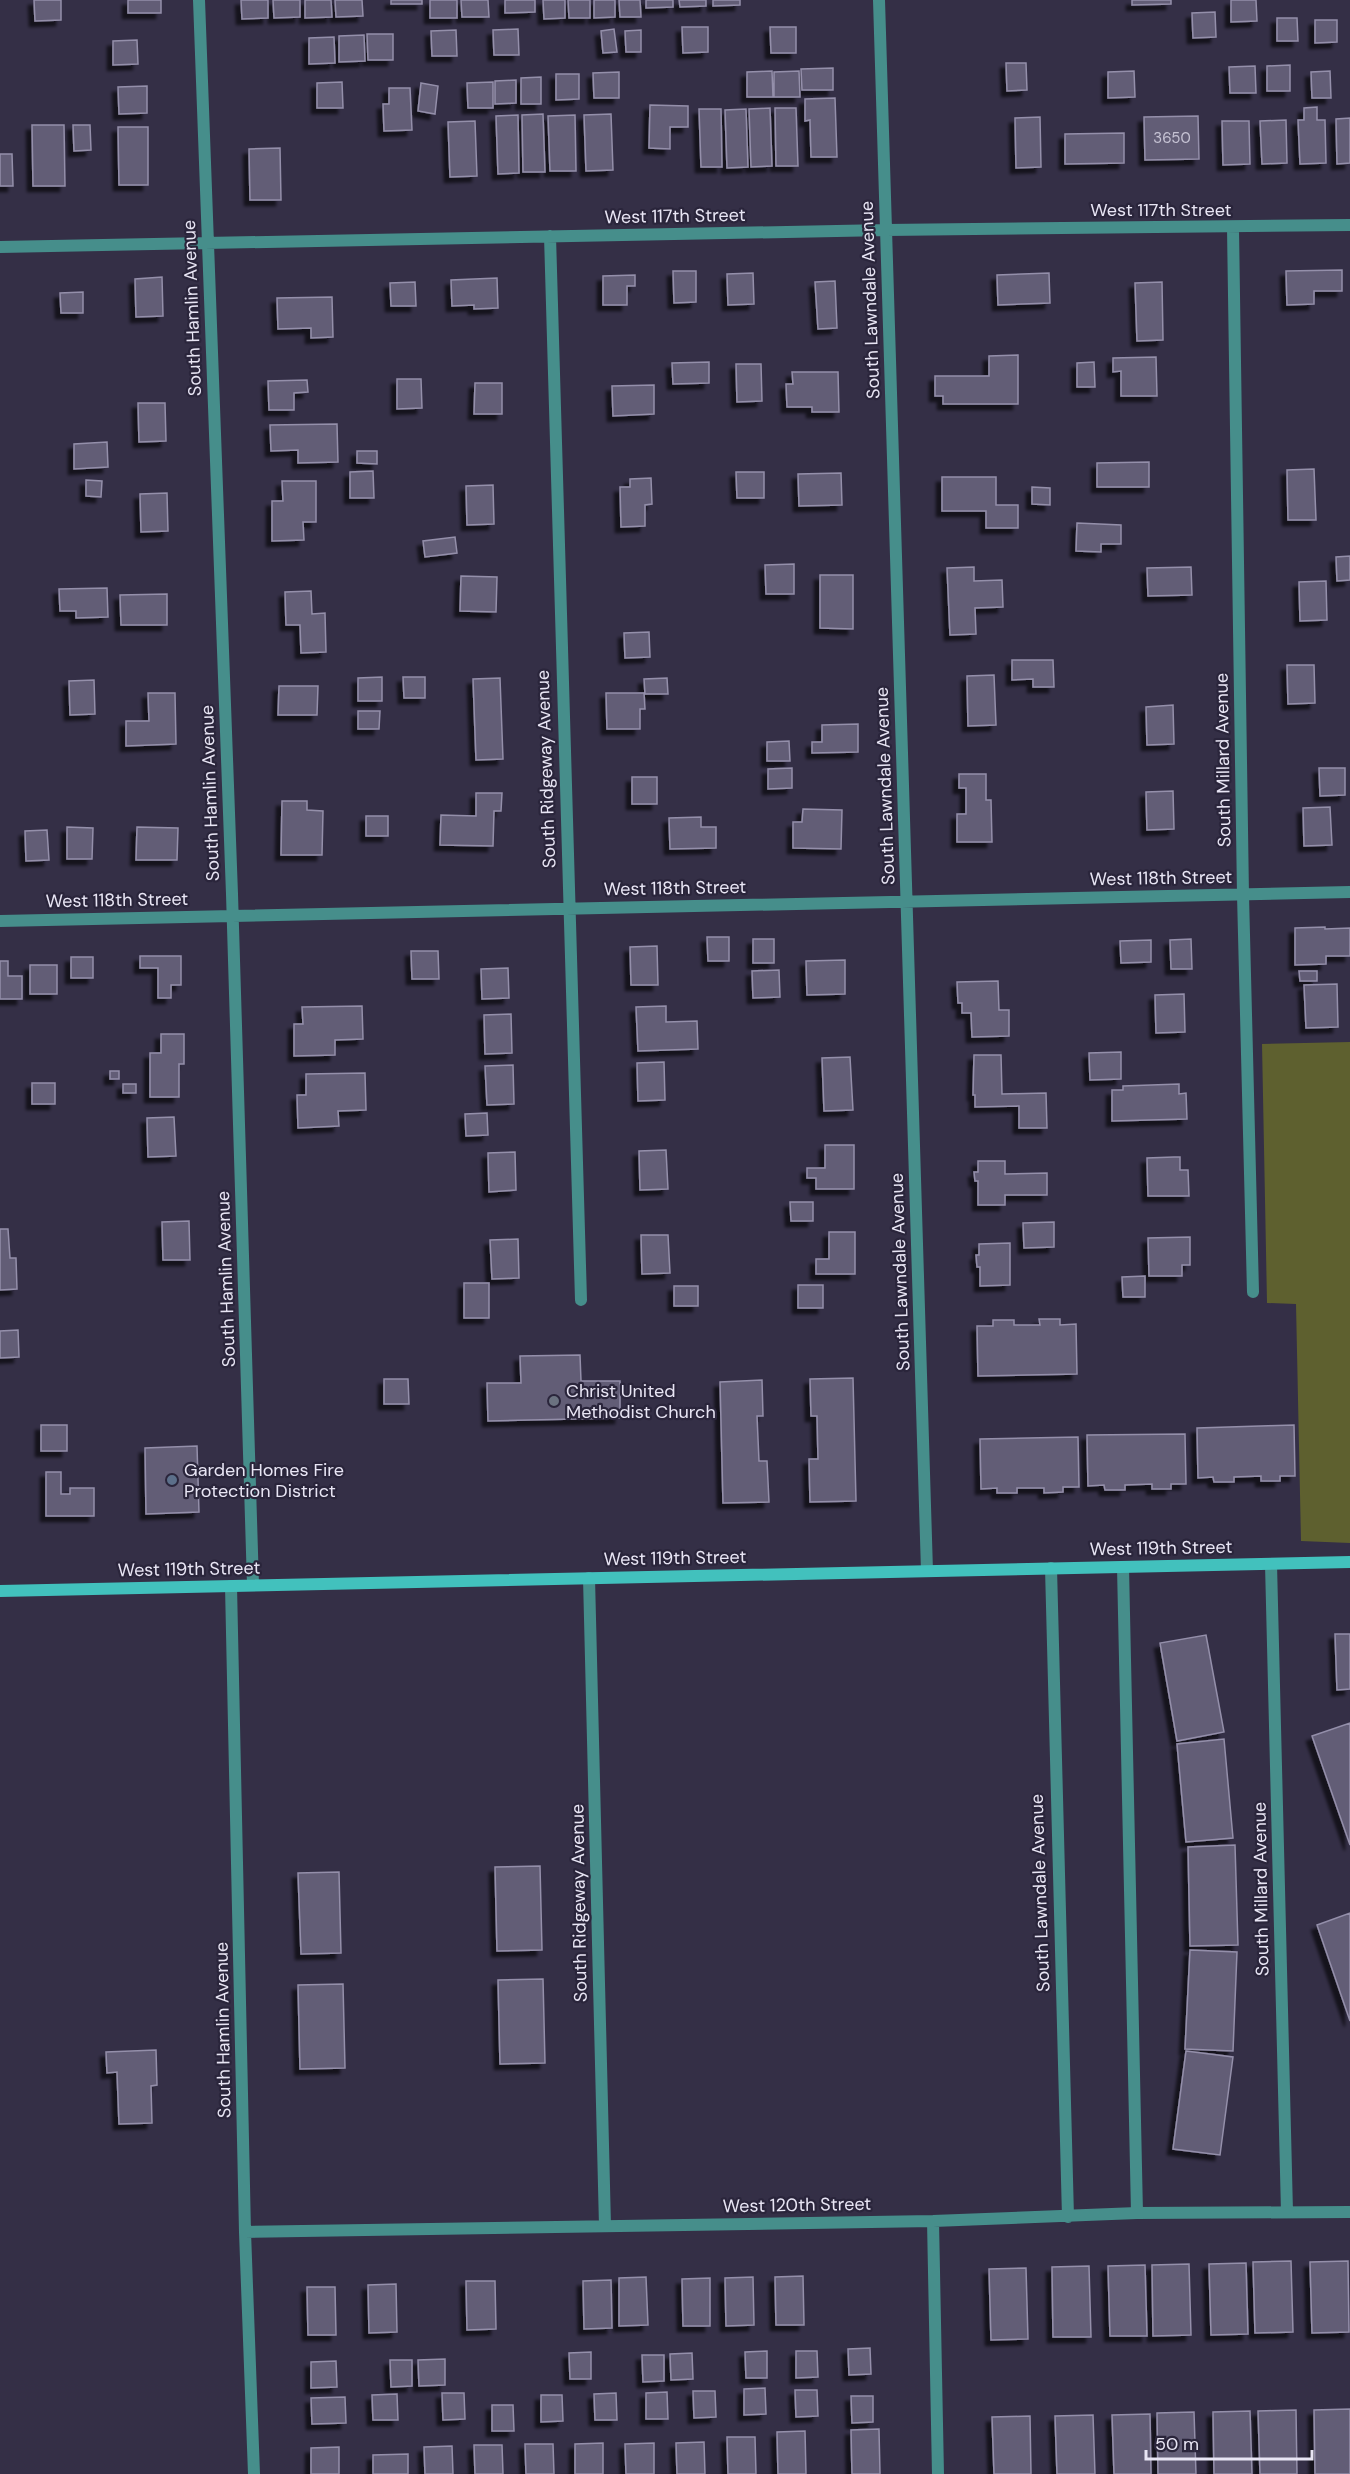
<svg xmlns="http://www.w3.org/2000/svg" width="1350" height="2474" font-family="'DM Sans',sans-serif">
<defs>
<filter id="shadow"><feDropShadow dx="-5.5" dy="5.5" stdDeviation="1.5" flood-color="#0009"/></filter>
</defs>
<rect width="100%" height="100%" fill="#342f46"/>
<!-- green -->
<path fill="#5e602f" d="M1350 1042V1543L1301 1541 1296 1304 1267 1303 1262 1044Z"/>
<!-- building -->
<path fill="#625d76" stroke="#948faa" stroke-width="1.5" filter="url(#shadow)" d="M34 0H61V20L35 21Z
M128 0H161V13H128Z
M241 0H268V18L242 19Z
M273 0H300V17L274 18Z
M305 0H331L332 17 305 18Z
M335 0H362L363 16 336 17Z
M391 0H422V4H391Z
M430 0H457V18H430Z
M461 0H488L489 17H462Z
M505 0H535V12L505 13Z
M543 0H565V18L544 19Z
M568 0H590V18H569Z
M594 0H615V17L594 18Z
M619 0H640L641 17H620Z
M646 0H673V7L646 8Z
M679 0H706V6L680 7Z
M713 0H740V5L713 6Z
M1132 0H1171V4L1132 5Z
M1231 0H1256L1257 21 1231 22Z
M1215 12 1216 37 1193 38 1192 13Z
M1277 18H1297L1298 41H1277Z
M1315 20H1337V42L1315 43Z
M682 27H708V52L683 53Z
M770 27H796V53H771Z
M518 29 519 55H494L493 30Z
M614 29 617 52 603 53 601 31Z
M456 30 457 56H432L431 31Z
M641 30V52H626L625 31Z
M367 34H393V60H368Z
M364 35 365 61 339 62V36Z
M334 37 335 63 309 64V38Z
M137 40 138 64 113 65V41Z
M1006 63H1026L1027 90 1007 91Z
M1290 65V91H1267V66Z
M1255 66 1256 93H1230L1229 67Z
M833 68V90H802L801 69Z
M772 71 773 97H747V72Z
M799 71 800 97H774V72Z
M1134 71 1135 97 1108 98V72Z
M1330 71 1331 98H1312L1311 72Z
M619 72V98H594L593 73Z
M556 74H579V99L556 100Z
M541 77V104H521V78Z
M516 80V103L495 104V81Z
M342 82 343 108H317V83Z
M493 82V108H468L467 83Z
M421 83 438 86 435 114 418 111Z
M147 86V113L119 114 118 87Z
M389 88H410L412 130 384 131 383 104H389Z
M835 98 837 157H811L810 120 805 121V99Z
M650 105 688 106V127H670V149L649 148Z
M1317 107V120H1325L1326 163 1300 164 1298 120H1304V108Z
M770 108 772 166 751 167 749 109Z
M775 108H796L798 166H776Z
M699 109H721L722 167H701Z
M746 109 748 167 727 168 725 110Z
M543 114 545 172H523L522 115Z
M611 114 613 170 586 171 584 115Z
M518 115 519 173 498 174 496 116Z
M575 115 576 171H550L548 116Z
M1198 116 1199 159 1145 160 1144 117Z
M1040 117 1041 167 1016 168 1015 118Z
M1350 118V163L1337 164 1336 119Z
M1286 120 1287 163 1262 164 1260 121Z
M475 121 477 176 450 177 448 122Z
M1222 121H1249L1250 164 1223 165Z
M32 125H64L65 186H33Z
M73 125H90L91 150 74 151Z
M118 127H148V185H119Z
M1124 133V163L1065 164V134Z
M280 148 281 200H250L249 149Z
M0 154H12L13 186H0Z
M1342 270V291H1314V304L1287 305 1286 271Z
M673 271H696V302L674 303Z
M753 273 754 304 728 305 727 274Z
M1049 273 1050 303 998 305 997 275Z
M635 275V286H627V305H603V276Z
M162 277 163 316 136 317 135 279Z
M497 278 498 308 474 309V305L452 306 451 280Z
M835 281 837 328 818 329 815 282Z
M415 282 416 306H391L390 283Z
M1162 282 1163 340 1137 341 1135 283Z
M83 292V313H61L60 293Z
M332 297 333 337 311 338V328L278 329 277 298Z
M1018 355V404H943V396H935V376H989V356Z
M1156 357 1157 396H1121V371L1113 372V358Z
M709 362V383L673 384 672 363Z
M1094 362 1095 387H1077V363Z
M736 364H761L762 401 737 402Z
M792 372H838L839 412H812V407H787L786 384H793Z
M397 379H421L422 408 397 409Z
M307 380 308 392 294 393V410H269L268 381Z
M475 383H502V414H474Z
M654 385V414L613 416 612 386Z
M138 403H165L166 441 139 442Z
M337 424 338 462 298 463V450L271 451 270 425Z
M107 442 108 467 74 469V444Z
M357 451H377V464L357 463Z
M1149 462V487H1097V463Z
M1314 469 1316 520H1288L1287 470Z
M373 471 374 498H350V472Z
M736 472H764V498H737Z
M841 473 842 505 799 506 798 474Z
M942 477H996V505H1018V528H986V511H942Z
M651 478 652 504 645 505V526L621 527 620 487H630V479Z
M86 480 102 481 101 497 86 496Z
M282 481H316V522H303L304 540 272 541V501H283Z
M493 485 494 524 467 525 466 486Z
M1032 487 1050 488V505L1032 504Z
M167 493 168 531 141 532 140 494Z
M1077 523 1121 525V544H1101V552L1076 551Z
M455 537 457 553 425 557 423 541Z
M1350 556V580L1337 581 1336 557Z
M794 564V594H766L765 565Z
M974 567V581L1002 580 1003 607 975 608 976 634 950 635 947 568Z
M1191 567 1192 595 1148 596 1147 568Z
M820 575H853V629L820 628Z
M461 576 497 577 496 612 460 611Z
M1326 581 1327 620 1300 621 1299 582Z
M107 588 108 617 76 618V611H60L59 589Z
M311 591 312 614 325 613 326 652 301 653 300 625H286L285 592Z
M167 594V625H121L120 595Z
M649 632 650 657 625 658 624 633Z
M1012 660H1053L1054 687H1033V679L1012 680Z
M1287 665H1314L1315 703 1288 704Z
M994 675 996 725 968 726 967 676Z
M382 677V701H358V678Z
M403 677H425V698H404Z
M500 678 503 759 476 760 473 679Z
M667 678 668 694H645L644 679Z
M94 680 95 714 70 715 69 681Z
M279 686H318L317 715H278Z
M148 693H175L176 744 126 746V721H149Z
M606 693H644L645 709H640V729H607Z
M1173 705 1174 744 1147 745 1146 707Z
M358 711H380L379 729H358Z
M858 724V752L812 753V742H822V725Z
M789 741 790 761H767V742Z
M792 768V788L768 789V769Z
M1319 768H1345V795L1320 796Z
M959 774H986V800H991L992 842H957V814H966V788H959Z
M632 777H657V804H632Z
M1173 791 1174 829 1147 830 1146 792Z
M476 793H502L501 811H494L493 846 440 845 441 815 476 816Z
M282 801H307V810L323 811 322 855H281Z
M1330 807 1332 845 1304 846 1303 808Z
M803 809 842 810 841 849 793 848V822H802Z
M366 816H388V836H366Z
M701 817V827H716V848L670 849 669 818Z
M67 827 93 828 92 859H67Z
M137 827 178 828 177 860H136Z
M47 830 49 860 26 861 25 831Z
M1325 927V929L1350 928V956H1326V964L1295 965V928Z
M707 937H729V961H708Z
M753 939H774V963H753Z
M1191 939 1192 969H1171L1170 940Z
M1151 940V962L1121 963 1120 941Z
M657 946 658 985H631L630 947Z
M411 951H438L439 979H412Z
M140 956H181V985H171V998H158V968H140Z
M71 957H93V978H71Z
M845 960V994L807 995 806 961Z
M0 961H8V976H22V999H0Z
M30 965H57V994H30Z
M508 968 509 998 482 999 481 969Z
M779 970 780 997 753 998 752 971Z
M1299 971H1317V981H1300Z
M998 981 999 1010H1009V1036L972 1037 971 1013H962V1003H958L957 982Z
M1337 984 1338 1027 1306 1028 1304 985Z
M1184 994 1185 1032 1156 1033 1155 995Z
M362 1006 363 1039 335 1040V1055L294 1056V1024H303L302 1007Z
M666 1006V1022L697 1021 698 1049 638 1051 636 1007Z
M511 1014 512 1053 485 1054 484 1015Z
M161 1034H184V1064H179V1097H150V1053H161Z
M1121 1052V1079L1090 1080 1089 1053Z
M974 1055H1001L1002 1094 1046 1093 1047 1128H1019V1106L975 1107V1095H973Z
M850 1057 853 1110 824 1111 822 1058Z
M664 1062 665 1100 638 1101 637 1063Z
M513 1065 514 1104 487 1105 485 1066Z
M110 1071H119V1079H110Z
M365 1073 366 1110 338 1111 339 1126 298 1128 297 1095H306V1074Z
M32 1083H55V1104H32Z
M123 1084H136V1093H123Z
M1179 1084V1094L1186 1093 1187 1119 1112 1121V1090H1123V1086Z
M487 1113 488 1135 466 1136 465 1114Z
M174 1117 176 1156 148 1157 147 1118Z
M825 1145H854V1189H816V1178H807V1168H825Z
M666 1150 668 1189 640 1190 639 1151Z
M515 1152 516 1190 489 1192 488 1153Z
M1174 1157H1180V1170H1188L1189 1196H1148L1147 1158Z
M978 1161H1005V1174L1047 1173V1195H1005V1205H978V1181H975L974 1172H978Z
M790 1202H813V1221H791Z
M189 1221 190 1260H163L162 1222Z
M1054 1222V1247L1024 1248 1023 1223Z
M0 1229H8L10 1258H16L17 1289 0 1290Z
M829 1232H855V1274H816V1259H829Z
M641 1235H668L670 1273 642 1274Z
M1190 1237V1265H1182V1276H1149L1148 1238Z
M518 1239 519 1278 492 1279 490 1240Z
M1010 1243V1285L980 1286V1267H977L976 1255H979V1244Z
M1145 1276V1297H1123L1122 1277Z
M464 1283H489V1318H464Z
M798 1285H823V1308H798Z
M674 1286H698V1306H674Z
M1039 1319H1060V1325L1076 1324 1077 1374 978 1376 977 1326H993V1320H1014V1325H1040Z
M18 1330 19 1357 0 1358V1331Z
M580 1355 581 1381H620V1418L488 1421 487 1383H521L520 1356Z
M853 1378 856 1501 810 1502 809 1459H818L817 1416H811L810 1379Z
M384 1379H408L409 1404H384Z
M762 1380 763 1416H757L759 1461H767L769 1502 723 1503 720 1382Z
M41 1425H67V1451H41Z
M1294 1425 1295 1476H1280V1481H1261V1476L1234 1477V1482H1214L1213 1477 1198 1478 1197 1428Z
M1185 1434 1186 1484H1171V1489H1152V1484L1125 1485V1490H1105L1104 1485 1088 1486 1087 1435Z
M1078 1437 1079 1487H1063V1492L1044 1493V1488H1017V1493H997V1488L981 1489 980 1439Z
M197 1446 199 1512 146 1514 145 1448Z
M46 1472H61V1494H70V1488H94V1516H46Z
M1335 1634H1350V1689L1337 1690Z
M1206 1635 1224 1732 1177 1741 1160 1643Z
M1350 1723V1845L1312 1736Z
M1224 1739 1233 1838 1186 1842 1177 1744Z
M1235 1845 1238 1945 1190 1946 1188 1847Z
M540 1866 542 1950 497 1951 495 1867Z
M339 1872 341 1953 301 1954 298 1873Z
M1350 1913V2021L1317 1925Z
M1190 1950 1237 1952 1233 2051 1185 2049Z
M543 1979 545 2063 500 2064 498 1980Z
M343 1984 345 2068 300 2069 298 1985Z
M156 2050 157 2085 151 2086 152 2123 119 2124 117 2072 107 2073 106 2052Z
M1186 2051 1233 2057 1220 2155 1173 2149Z
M1291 2261 1293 2332 1255 2333 1253 2262Z
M1348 2261 1349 2332 1312 2333 1310 2262Z
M1246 2263 1248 2334 1211 2335 1209 2264Z
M1189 2264 1191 2335 1153 2336 1152 2265Z
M1145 2265 1147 2336H1110L1108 2266Z
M1089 2266 1091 2337H1053L1052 2267Z
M1026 2268 1028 2339 991 2340 989 2269Z
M803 2276 804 2325H776L775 2277Z
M646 2277 648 2325 619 2326V2278Z
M753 2277 754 2325 726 2326 725 2278Z
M710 2278V2326H683L682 2279Z
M611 2280 612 2328 584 2329 583 2281Z
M466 2281H495L496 2329 467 2330Z
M396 2284 397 2332 369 2333 368 2285Z
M307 2287H335L336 2335H308Z
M870 2348 871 2374 849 2375 848 2349Z
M767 2351V2378H746L745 2352Z
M796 2351H817L818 2377 796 2378Z
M591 2352V2379H570L569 2353Z
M692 2353 693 2379 671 2380 670 2354Z
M642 2355H664V2381L643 2382Z
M445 2359V2385L419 2386 418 2360Z
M390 2360H412V2386L391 2387Z
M336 2361 337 2387 311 2388V2362Z
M765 2388 766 2414 744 2415V2389Z
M795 2390H817L818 2416 796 2417Z
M693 2391H715L716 2417 694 2418Z
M667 2392 668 2419H646V2393Z
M442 2393H464L465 2419 443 2420Z
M616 2393 617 2420H595L594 2394Z
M397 2394 398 2420H373L372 2395Z
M541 2395H562L563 2421 541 2422Z
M851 2396H873V2422L852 2423Z
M345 2397 346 2423 312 2424 311 2398Z
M492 2405H513L514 2431H492Z
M1350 2409V2474H1315L1314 2410Z
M1296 2410 1297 2474H1260L1258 2411Z
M1250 2411 1252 2474H1214L1213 2412Z
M1194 2412 1196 2474H1158L1157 2413Z
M1150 2414 1151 2474H1114L1112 2415Z
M1093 2415 1095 2474H1057L1055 2416Z
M1030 2416 1031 2474H994L992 2417Z
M879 2429 880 2474H852L851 2430Z
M805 2431 806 2474H778L777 2432Z
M727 2437H755L756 2474H728Z
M704 2442 705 2474H677L676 2443Z
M603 2443V2474H575V2444Z
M654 2443V2474H626L625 2444Z
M525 2444H553L554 2474H526Z
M474 2445H502L503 2474H475Z
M452 2446 453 2474H425L424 2447Z
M339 2447V2474H311V2448Z
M408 2454V2474H373V2455Z"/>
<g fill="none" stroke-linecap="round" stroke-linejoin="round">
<!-- street -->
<path stroke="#468e8b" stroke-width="12" d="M199 0 232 894 253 1585
M879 0 927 1571
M1233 228 1243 895 1253 1292
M550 236 581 1300
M0 247 886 230 1350 225
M0 921 1350 892
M1271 1564 1287 2212
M1123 1567 1137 2213
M1051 1568 1068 2217
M589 1578 605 2226
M231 1586 245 2232 254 2474
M933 2221 938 2474
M245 2232 933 2221 1137 2213 1350 2212"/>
<!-- secondary -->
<path stroke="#42c1bd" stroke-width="12" d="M0 1591 1350 1562"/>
</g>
<!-- markers -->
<circle fill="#6b7280" stroke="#2a253b" stroke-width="2" cx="554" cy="1401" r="6"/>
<circle fill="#5c6f8a" stroke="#2a253b" stroke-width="2" cx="172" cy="1480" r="6"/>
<g text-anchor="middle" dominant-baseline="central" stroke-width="4.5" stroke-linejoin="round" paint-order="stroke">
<!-- number labels -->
<g font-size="15" fill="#c6c3d4">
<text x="1172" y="138">3650</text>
</g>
<!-- street labels -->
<g font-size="18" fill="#e8e5f4" stroke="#2a253b">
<text x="1161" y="210">West 117th Street</text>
<text transform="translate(675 216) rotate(-1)">West 117th Street</text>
<text transform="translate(870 300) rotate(-92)">South Lawndale Avenue</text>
<text transform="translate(192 308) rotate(-92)">South Hamlin Avenue</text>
<text transform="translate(1223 760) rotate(-91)">South Millard Avenue</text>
<text transform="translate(546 769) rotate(-92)">South Ridgeway Avenue</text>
<text transform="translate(885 786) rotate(-92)">South Lawndale Avenue</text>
<text transform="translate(210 793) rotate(-92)">South Hamlin Avenue</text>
<text transform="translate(1161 878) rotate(-1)">West 118th Street</text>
<text transform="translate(675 888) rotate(-1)">West 118th Street</text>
<text transform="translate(117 900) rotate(-1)">West 118th Street</text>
<text transform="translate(900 1272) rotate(-92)">South Lawndale Avenue</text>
<text transform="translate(226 1279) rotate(-92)">South Hamlin Avenue</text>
<text transform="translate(1161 1548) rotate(-1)">West 119th Street</text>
<text transform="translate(675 1558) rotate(-1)">West 119th Street</text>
<text transform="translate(189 1569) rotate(-1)">West 119th Street</text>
<text transform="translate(1261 1889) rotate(-91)">South Millard Avenue</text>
<text transform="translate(1040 1893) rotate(-92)">South Lawndale Avenue</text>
<text transform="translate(579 1903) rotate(-91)">South Ridgeway Avenue</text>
<text transform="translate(223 2030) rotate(-91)">South Hamlin Avenue</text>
<text transform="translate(797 2205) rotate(-1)">West 120th Street</text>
</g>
<!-- poi labels -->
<g font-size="18" fill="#e8e5f4" stroke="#2a253b" text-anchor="start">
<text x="566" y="1391">Christ United<tspan x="566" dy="21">Methodist Church</tspan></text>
<text x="184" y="1470">Garden Homes Fire<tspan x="184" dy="21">Protection District</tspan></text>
</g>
</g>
<!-- scale -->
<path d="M1146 2450v9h166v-9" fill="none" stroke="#e8e5f4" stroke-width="3"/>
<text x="1155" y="2450" font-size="18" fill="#e8e5f4" stroke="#2a253b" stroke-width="4.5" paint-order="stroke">50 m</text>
</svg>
